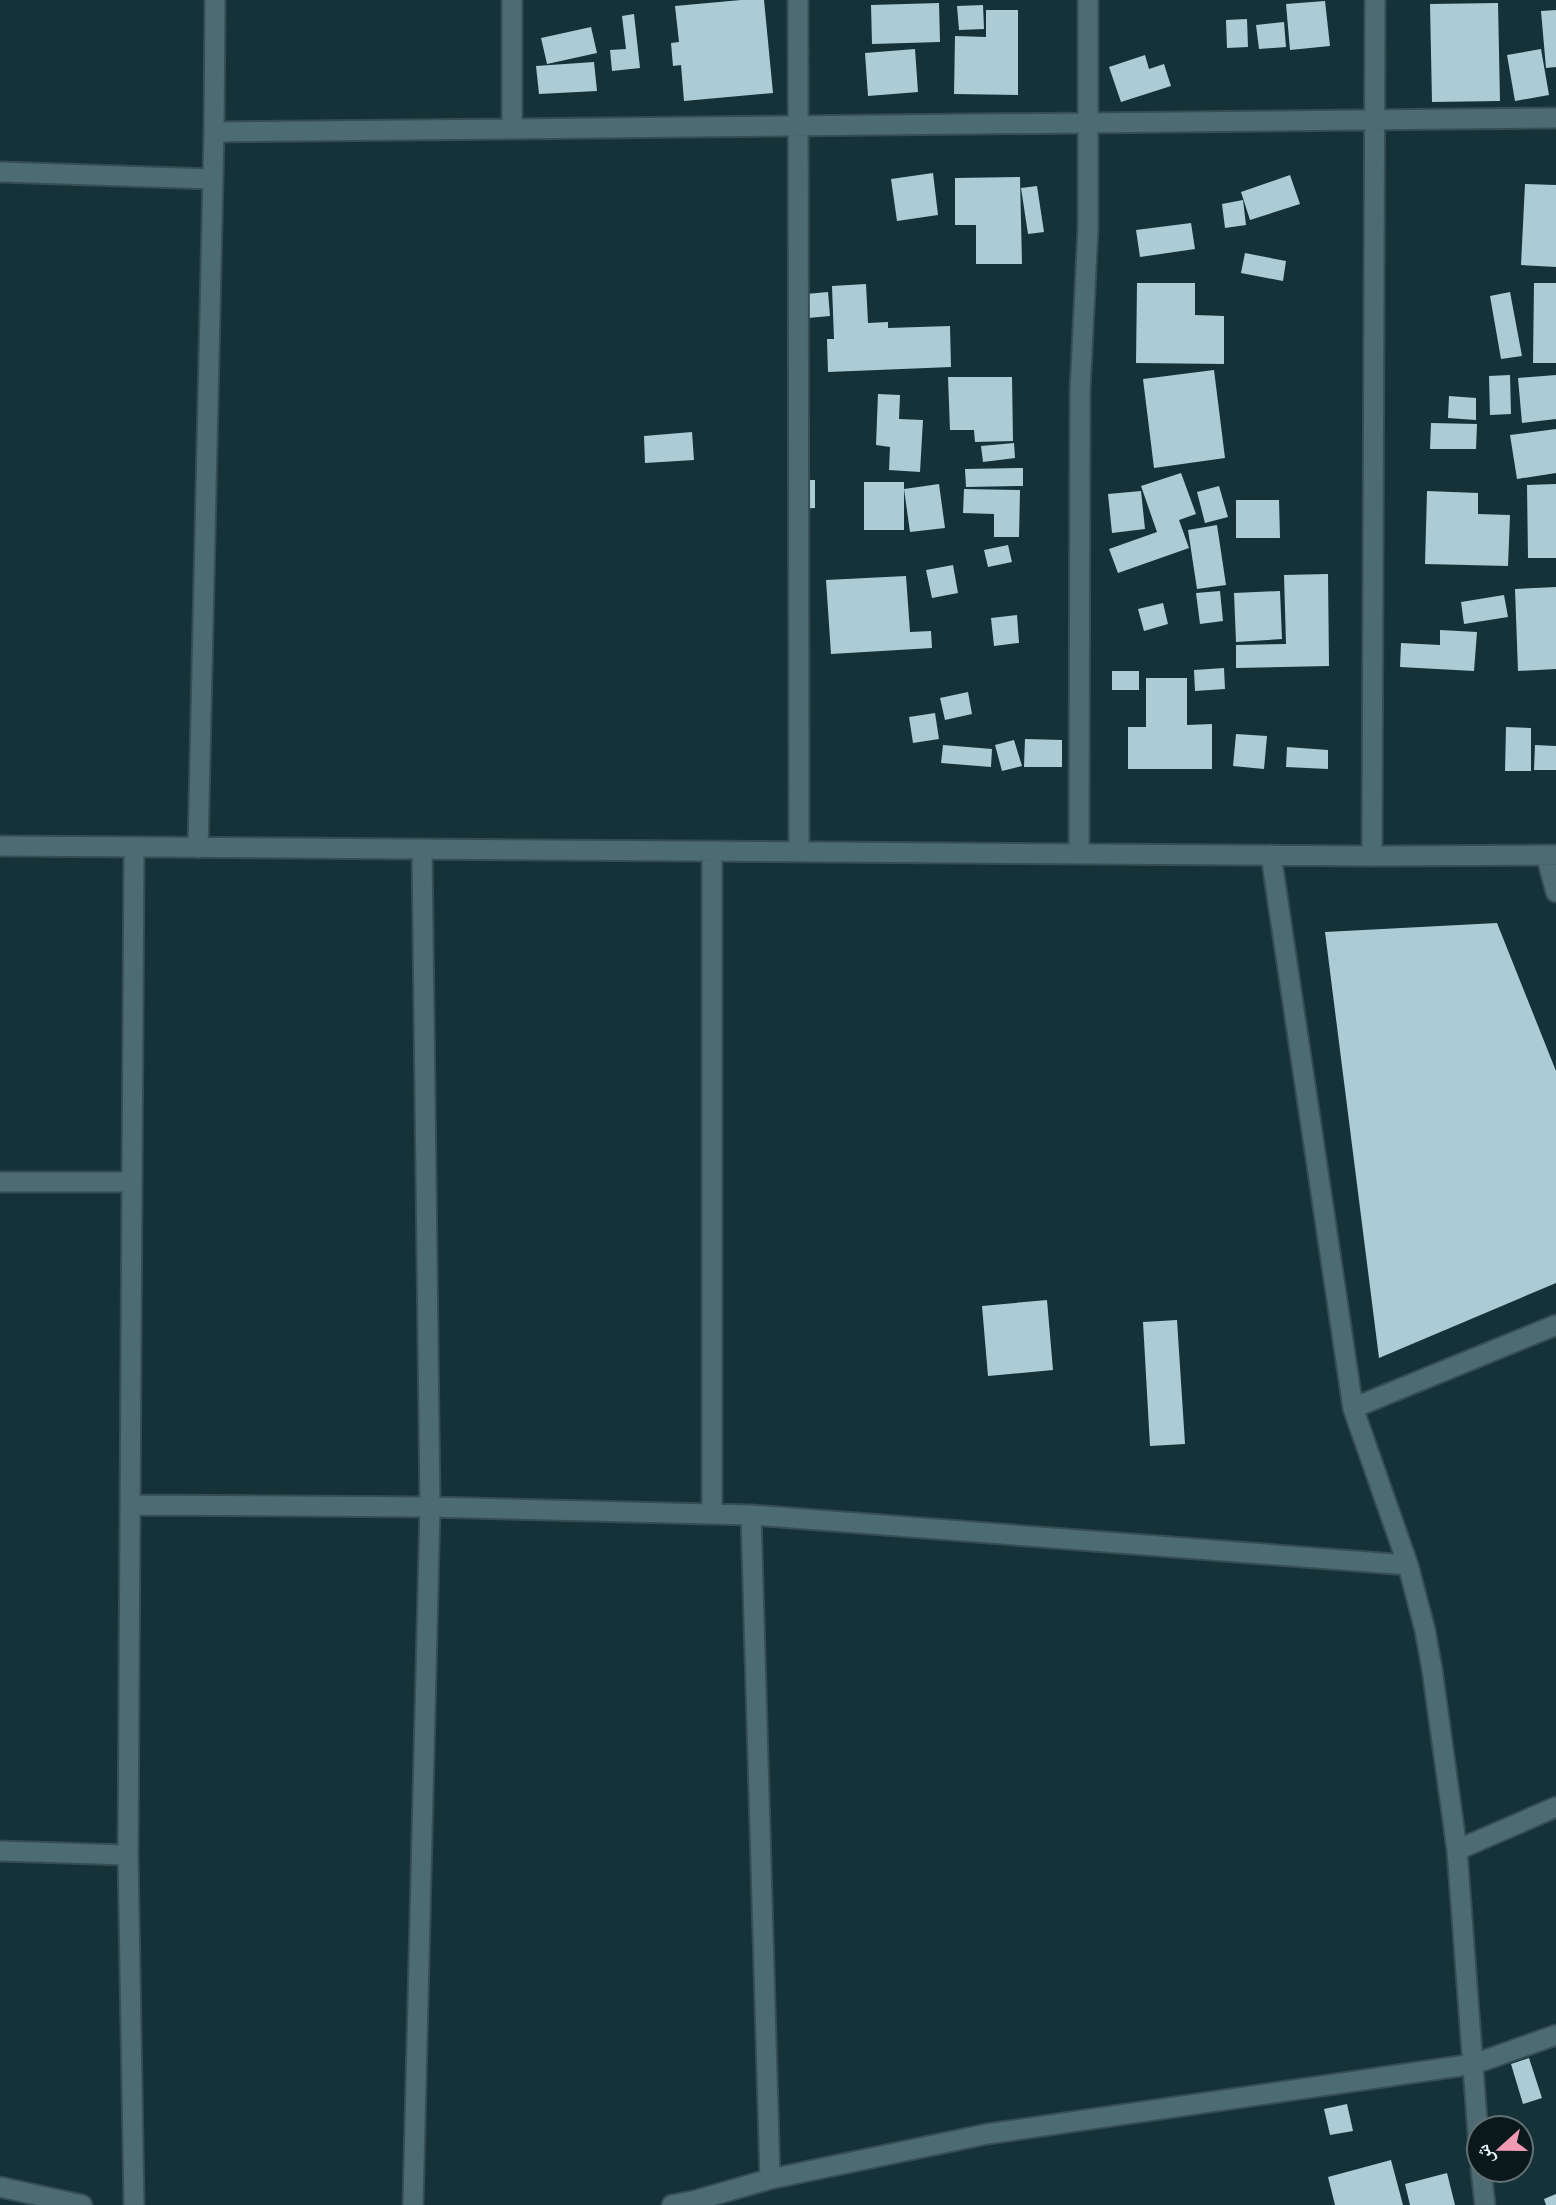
<svg xmlns="http://www.w3.org/2000/svg" width="1556" height="2205" font-family="Montserrat,'Noto Naskh Arabic',sans-serif">
<rect width="100%" height="100%" fill="#153239"/>
<!-- building -->
<path fill="#abccd4" d="M741 0H764L773 93 684 101 681 65 673 66 671 43 679 42 675 6Z
M1325 1 1330 46 1290 50 1286 4Z
M939 3 940 42 872 44 871 5Z
M1498 3 1500 101 1432 102 1430 4Z
M983 5 984 29 959 30 957 6Z
M986 10H1018V95L954 94 955 36 986 37Z
M1556 10V67L1546 68 1541 11Z
M634 14 640 68 612 71 610 50 626 49 622 16Z
M1247 19 1248 47 1227 48 1226 20Z
M1284 22 1286 47 1259 49 1256 25Z
M591 27 597 53 547 64 541 38Z
M915 49 918 92 868 96 865 53Z
M1541 49 1549 95 1515 101 1507 55Z
M1145 55 1149 69 1164 64 1171 86 1121 102 1109 67Z
M594 62 597 91 539 94 536 66Z
M933 173 938 215 897 221 891 179Z
M1290 175 1300 204 1250 220 1241 192Z
M1020 177 1022 264H976V225H955V178Z
M1525 184 1556 185V267L1521 265Z
M1037 186 1044 232 1028 234 1021 188Z
M1243 200 1246 225 1225 228 1222 204Z
M1191 223 1195 249 1140 257 1136 230Z
M1245 253 1286 261 1283 281 1241 273Z
M1137 283H1195V315L1224 316V364L1136 363Z
M1534 283H1556V363H1533Z
M866 284 868 323 888 322V328L950 326 951 367 828 372 827 339H834L832 286Z
M828 292 830 316 808 318 806 294Z
M1510 292 1522 356 1501 359 1490 296Z
M1214 370 1225 458 1154 468 1143 379Z
M1510 375 1511 414 1490 415 1489 376Z
M1556 375V419L1522 423 1518 378Z
M948 377H1012L1013 441 975 442 974 430H950Z
M878 394 900 395 899 419 923 420 920 472 889 470 890 447 876 445Z
M1449 396 1476 398V420L1448 418Z
M1431 423 1477 424 1476 449H1430Z
M1556 429V473L1517 479 1510 435Z
M692 432 694 460 645 463 644 436Z
M1014 443 1015 458 983 462 981 446Z
M1023 468V486L966 487 965 469Z
M1181 473 1196 514 1179 520 1189 548 1118 573 1109 549 1157 532 1141 486Z
M794 480H815V508L794 509Z
M864 482H904V530H864Z
M939 484 945 528 910 532 904 489Z
M1556 484V558H1528L1527 485Z
M1219 486 1228 517 1205 523 1197 492Z
M964 489 1020 490 1019 537H994V514L963 513Z
M1141 491 1145 529 1112 533 1108 494Z
M1427 491 1478 493V514L1510 515 1508 566 1425 564Z
M1236 500H1279L1280 538H1236Z
M1217 525 1226 585 1197 589 1188 530Z
M1008 545 1012 562 988 567 984 550Z
M953 565 958 593 932 598 926 570Z
M1328 574 1329 666 1236 668V645L1286 644 1284 575Z
M906 576 910 632 931 631 932 648 831 654 826 580Z
M1556 587V669L1518 671 1515 589Z
M1220 591 1223 621 1200 624 1196 593Z
M1280 591 1282 639 1236 642 1234 593Z
M1504 595 1508 617 1464 624 1461 602Z
M1163 603 1168 624 1144 631 1138 609Z
M1017 615 1019 643 994 646 991 618Z
M1440 630 1477 632 1474 671 1400 667 1401 643 1440 645Z
M1224 668 1225 689 1195 691 1194 670Z
M1112 671H1139V690H1112Z
M1146 678H1187V725L1212 724V769H1128V727H1146Z
M968 692 972 714 945 720 940 698Z
M935 713 939 739 913 743 909 717Z
M1506 727 1531 728V771H1505Z
M1236 734 1267 736 1264 769 1233 766Z
M1025 739 1062 740V767H1024Z
M1014 740 1022 766 1002 771 995 745Z
M943 745 992 749 991 767 941 763Z
M1535 745 1556 746V770H1534Z
M1287 747 1328 750V769L1286 767Z
M1497 923 1556 1071V1283L1379 1358 1325 932Z
M1047 1300 1053 1370 988 1376 982 1306Z
M1177 1320 1185 1444 1150 1446 1143 1322Z
M1529 2058 1542 2098 1523 2104 1511 2064Z
M1347 2104 1353 2131 1330 2135 1324 2109Z
M1391 2160 1403 2205H1335L1328 2177Z
M1447 2173 1455 2205H1410L1405 2184Z
M1556 2194V2205H1546L1544 2199Z"/>
<g fill="none" stroke-linecap="round" stroke-linejoin="round">
<defs>
<path id="minor" d="M798 0 799 852
M512 128V0
M214 132 1556 118
M0 172 212 179
M0 846 1372 856 1556 855
M134 847 128 1855 134 2205
M198 848 214 132 215 0
M712 851V1514
M1079 854 1080 391 1088 228V0
M1271 855 1353 1408 1408 1565 1425 1630 1432 1669 1457 1850 1479 2148
M1546 855 1556 892
M1372 856 1375 0
M0 1182H131
M1353 1408 1556 1325
M130 1505 430 1507 751 1515 1408 1565
M751 1515 770 2179
M1457 1850 1556 1807
M0 1851 128 1855
M1481 2170 1485 2205
M0 2187 82 2205
M413 2205 430 1507 422 849
M672 2205 697 2200 770 2179 987 2134 1474 2064 1556 2035"/>
</defs>
<!-- minor casing -->
<use href="#minor" stroke="#364d54" stroke-width="23"/>
<!-- minor -->
<use href="#minor" stroke="#4d6b73" stroke-width="19"/>
</g>
<!-- north arrow -->
<g transform="translate(1500 2149) rotate(249)"><circle r="33" fill="#0b181b" stroke="#617073" stroke-width="2"/>
<path d="M0-5L12 26L0 18L-12 26Z" fill="#f09ab4"/>
<text y="-10" font-size="19" font-weight="bold" text-anchor="middle" fill="#e2f3f7">ش</text>
</g>
</svg>
